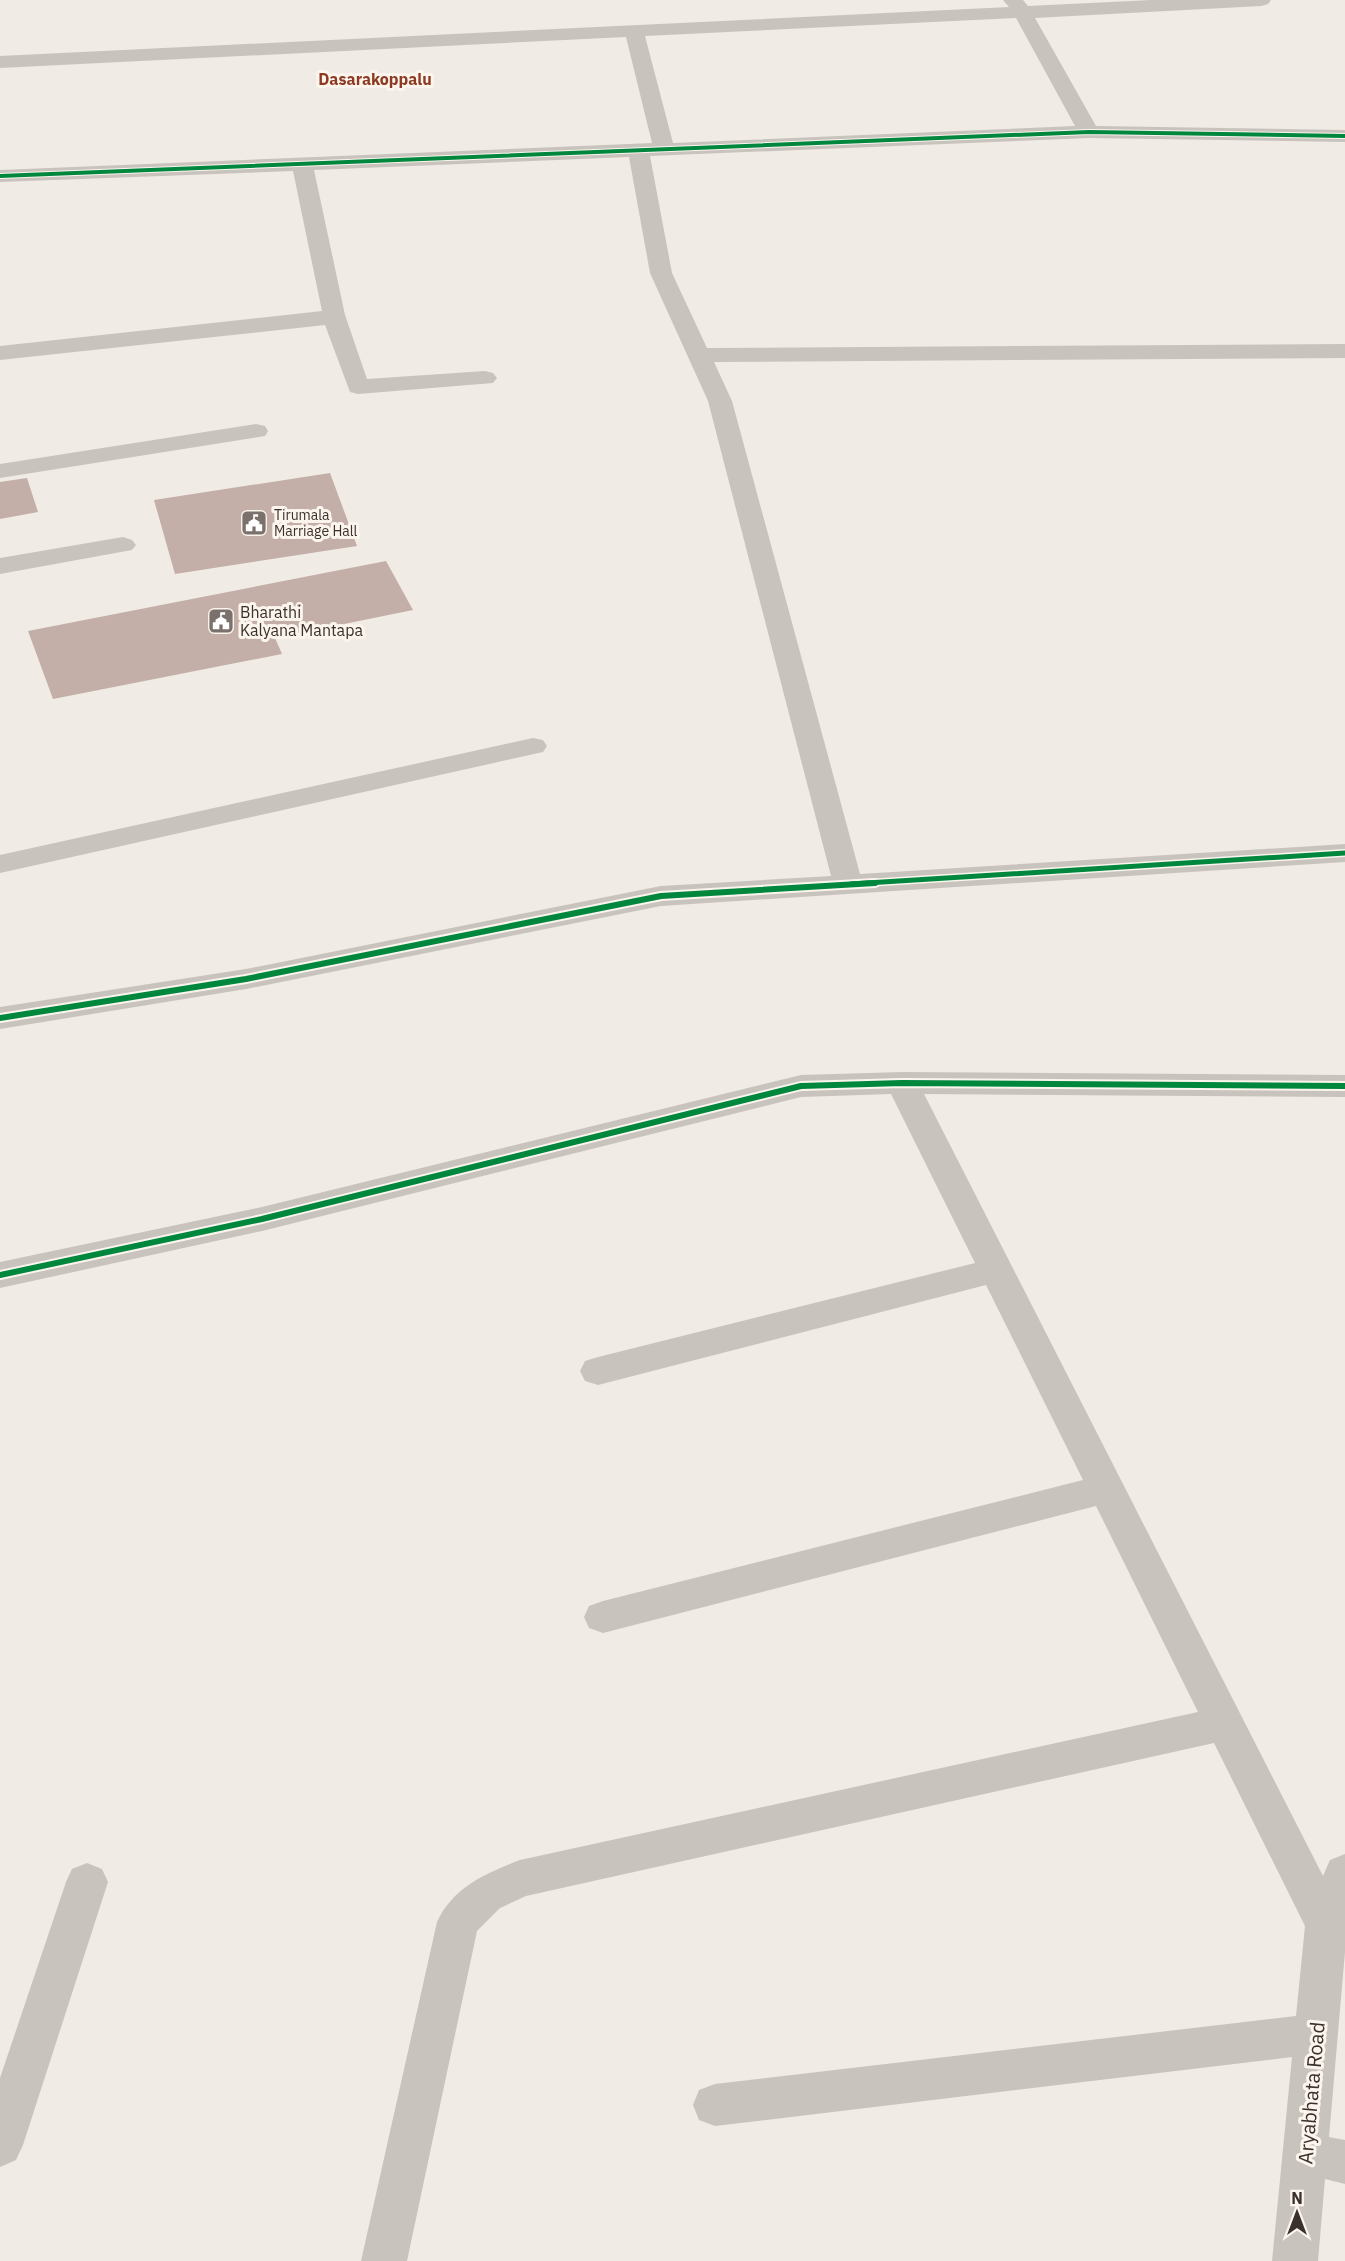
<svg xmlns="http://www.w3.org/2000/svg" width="1345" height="2261" font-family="'IBM Plex Sans',sans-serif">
<rect width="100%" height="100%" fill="#f0ebe5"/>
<!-- building -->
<path fill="#c3afa7" d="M330 473 357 546 175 574 154 500Z
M27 478 38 512 0 519V482Z
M386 561 413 610 275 638 282 654 53 699 28 631Z"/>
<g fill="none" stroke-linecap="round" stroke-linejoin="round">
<!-- minor -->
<path fill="#c9c3be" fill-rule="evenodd" d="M1003 0H1023L1028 6 1151 0H1271L1268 4 1261 6 1035 18 1096 126 1345 130V142L1089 138 650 156 672 273 707 348 1345 344V358L714 362 732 401 860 874 1345 844V862L661 906 246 989 0 1029V1007L246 969 661 886 831 876 708 401 650 273 629 157 314 170 345 315 367 379 485 371 493 373 497 378 493 383 358 394 350 392 325 325 0 360V346L322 311 293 171 0 182V170L652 143 626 37 0 68V56L1009 7ZM1016 18 1075 126 673 143 645 36Z
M256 424 265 426 268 431 265 436 0 478V464Z
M123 537 132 540 136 545 132 550 0 574V558Z
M533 738 543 740 547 746 543 752 0 873V855Z
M902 1072 1345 1075V1097L924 1094 1323 1876 1330 1860 1345 1854V1952L1329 2137 1345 2140V2184L1325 2179 1318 2261H1272L1292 2057 715 2126 699 2120 693 2105 699 2090 715 2084 1296 2016 1305 1926 1214 1743 526 1896 500 1908 477 1931 407 2261H361L437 1922C453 1887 486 1873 520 1860L1198 1712 1096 1506 603 1633 589 1628 584 1617 589 1606 603 1601 1083 1480 986 1285 598 1385 585 1381 580 1371 585 1361 598 1357 975 1263 891 1094 801 1097 262 1231 0 1288V1262L262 1207 801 1075Z
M87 1863 102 1869 108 1882 23 2145 16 2160 0 2167V2078L66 1882 72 1869Z"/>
<defs>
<path id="cycleway-far2" d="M0 176 1089 132 1345 136"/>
<path id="cycleway-far1" d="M851 884 1345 853"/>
<path id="cycleway" d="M0 1018 246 979 661 896 875 883
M0 1275 262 1219 801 1086 902 1083 1345 1086"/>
</defs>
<!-- cycleway-far2 casing -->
<use href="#cycleway-far2" stroke="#fbf5ee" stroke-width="6"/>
<!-- cycleway-far1 casing -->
<use href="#cycleway-far1" stroke="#fbf5ee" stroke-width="8"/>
<!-- cycleway casing -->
<use href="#cycleway" stroke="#fbf5ee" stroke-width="10"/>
<!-- cycleway-far2 -->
<use href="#cycleway-far2" stroke="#00873e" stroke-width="4"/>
<!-- cycleway-far1 -->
<use href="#cycleway-far1" stroke="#00873e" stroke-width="5"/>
<!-- cycleway -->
<use href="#cycleway" stroke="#00873e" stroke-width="6"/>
</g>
<!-- icons -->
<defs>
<symbol id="civic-square" viewBox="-11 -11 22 22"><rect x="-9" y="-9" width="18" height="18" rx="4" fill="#7a716c" stroke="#fbf5ee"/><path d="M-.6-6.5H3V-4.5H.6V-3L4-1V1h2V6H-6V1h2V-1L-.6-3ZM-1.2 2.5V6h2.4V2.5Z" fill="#fff"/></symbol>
</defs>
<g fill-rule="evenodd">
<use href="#civic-square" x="239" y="508" width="30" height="30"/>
<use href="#civic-square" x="206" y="606" width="30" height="30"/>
</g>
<g text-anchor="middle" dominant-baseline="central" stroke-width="6" stroke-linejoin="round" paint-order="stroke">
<!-- far-poi labels -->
<g font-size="14" fill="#3b302b" stroke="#fbf5ee" text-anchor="start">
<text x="274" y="515">Tirumala<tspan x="274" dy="16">Marriage Hall</tspan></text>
</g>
<!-- far-quarter labels -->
<g font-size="16" font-weight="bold" fill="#8c3b22" stroke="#fbf5ee">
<text x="375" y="79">Dasarakoppalu</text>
</g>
<!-- poi labels -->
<g font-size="16" fill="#3b302b" stroke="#fbf5ee" text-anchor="start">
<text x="240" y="612">Bharathi<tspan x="240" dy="18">Kalyana Mantapa</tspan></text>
</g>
<!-- near-street labels -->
<g font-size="20" fill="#3b302b" stroke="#fbf5ee">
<text transform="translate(1311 2093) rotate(-85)">Aryabhata Road</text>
</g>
</g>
<!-- north arrow -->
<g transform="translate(1297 2213)" stroke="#fbf5ee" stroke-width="4.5" paint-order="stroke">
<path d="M0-4.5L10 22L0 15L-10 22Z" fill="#3b302b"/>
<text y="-9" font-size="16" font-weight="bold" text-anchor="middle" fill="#3b302b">N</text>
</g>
</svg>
